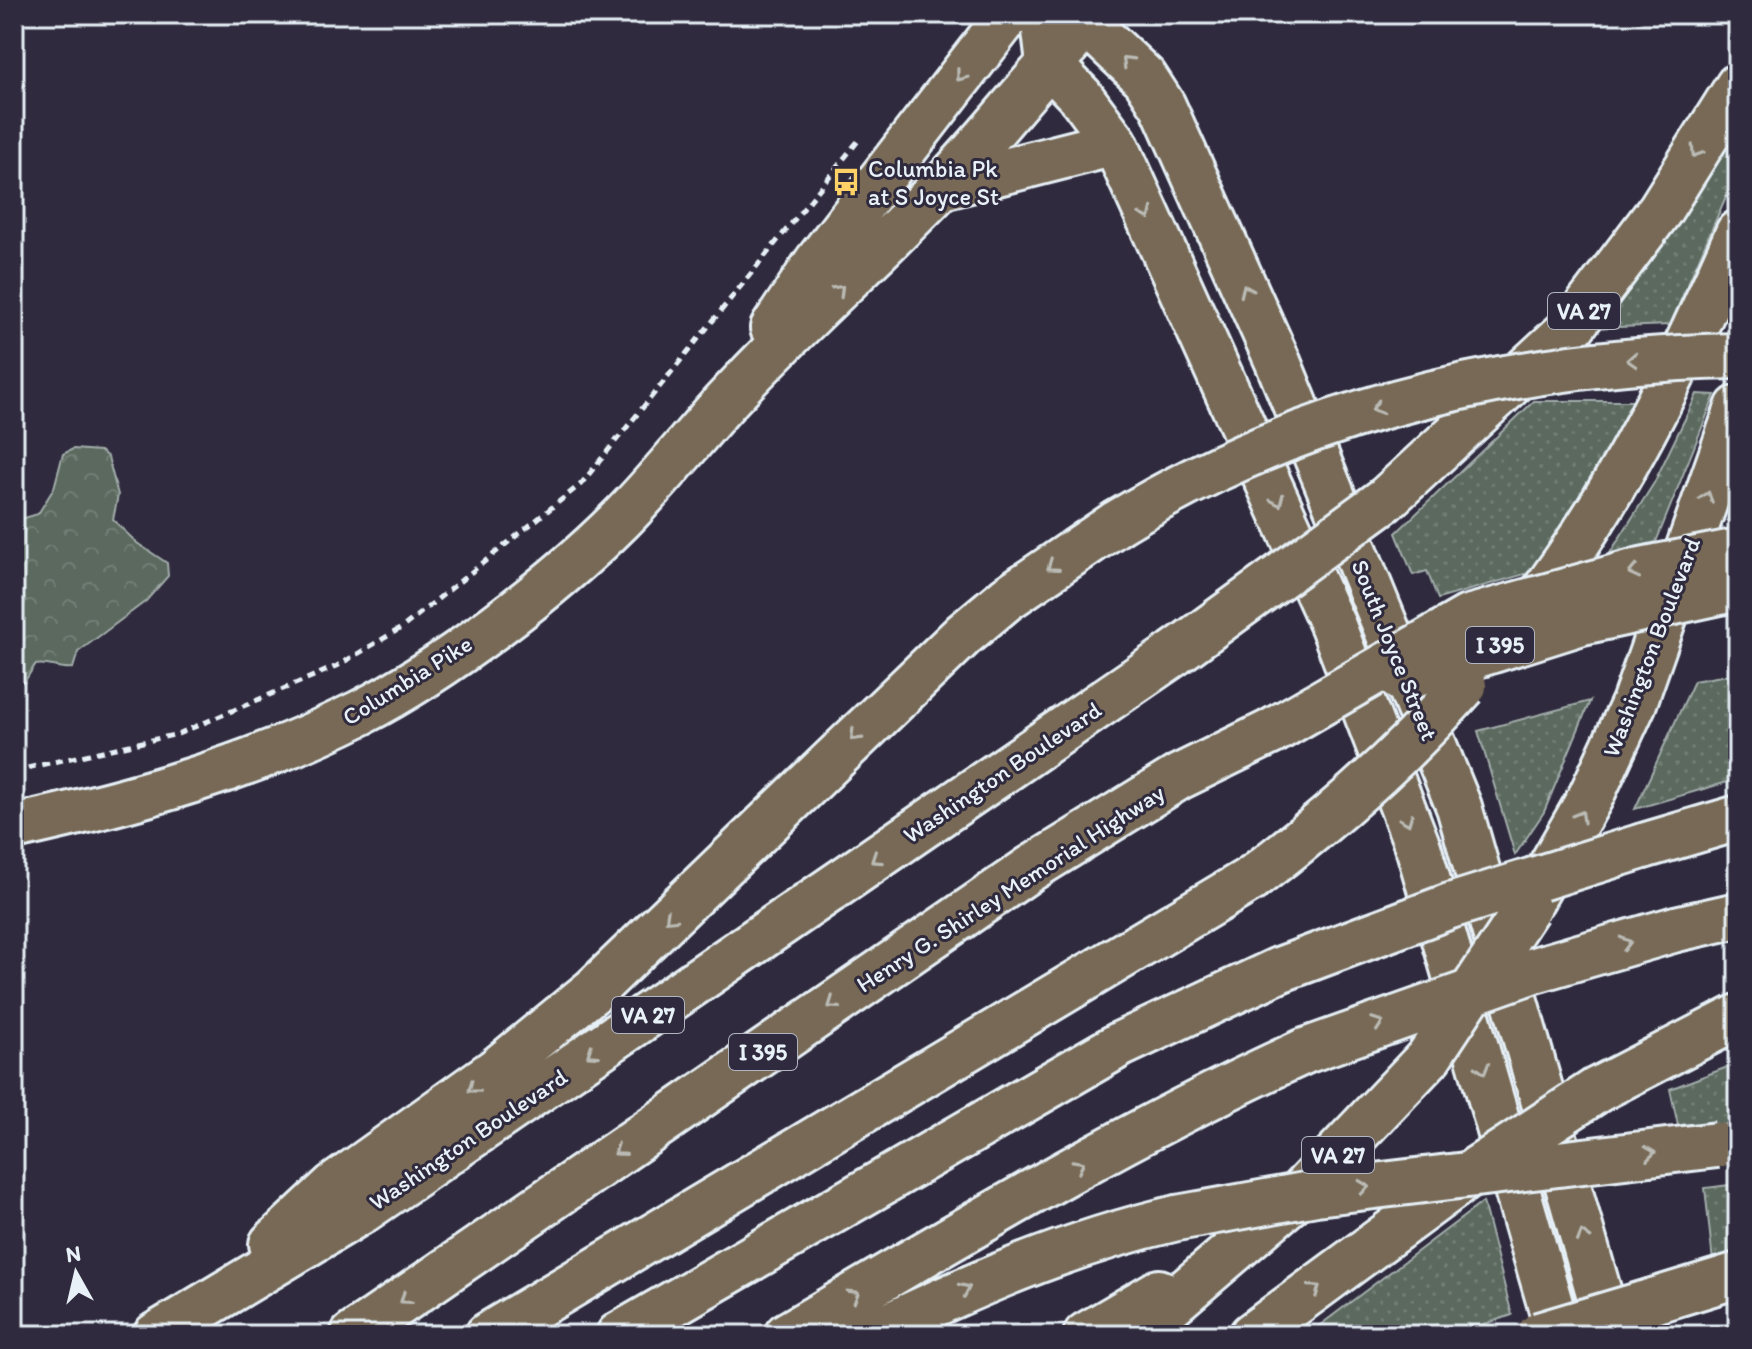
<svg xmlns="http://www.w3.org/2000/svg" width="1752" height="1349" font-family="Itim,sans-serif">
<defs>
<pattern id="grass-dots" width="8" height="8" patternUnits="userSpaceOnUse" patternTransform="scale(2)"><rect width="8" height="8" fill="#5c695e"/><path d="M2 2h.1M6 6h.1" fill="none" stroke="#737f76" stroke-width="1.8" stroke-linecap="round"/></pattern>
<pattern id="forest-crowns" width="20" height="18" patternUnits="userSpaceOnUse" patternTransform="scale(2)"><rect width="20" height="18" fill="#5c695e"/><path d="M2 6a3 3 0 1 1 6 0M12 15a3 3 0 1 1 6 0" fill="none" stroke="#737f76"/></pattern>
</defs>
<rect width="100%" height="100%" fill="#2f2a3d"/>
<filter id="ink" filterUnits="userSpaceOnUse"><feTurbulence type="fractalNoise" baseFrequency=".0125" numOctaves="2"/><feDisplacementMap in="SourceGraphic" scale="16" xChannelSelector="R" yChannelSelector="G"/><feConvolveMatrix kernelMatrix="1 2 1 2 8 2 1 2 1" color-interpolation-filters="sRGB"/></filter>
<g filter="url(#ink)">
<!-- grass -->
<path fill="url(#grass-dots)" stroke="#a2adab" stroke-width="2" d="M1738 130V169L1670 325 1596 328 1683 218Z
M1697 394 1715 395 1656 542 1610 553 1654 483Z
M1534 401H1633L1589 483 1532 572 1438 599 1427 571 1413 575 1396 533Z
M1738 673V779L1635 809 1694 681Z
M1590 701 1544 812 1515 855 1478 731Z
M1738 1063V1123L1679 1130 1670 1089Z
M1738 1184V1254L1713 1262 1705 1188Z
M1483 1202 1512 1315 1452 1335H1307Z
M1738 1322V1335H1693Z"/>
<!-- forest -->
<path fill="url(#forest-crowns)" stroke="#a2adab" stroke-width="2" d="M73 449 100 451 108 457 118 495 113 520 137 543 167 563 168 576 146 601 78 652 73 668C59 670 48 662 35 665L25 681 14 686V521L38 514 54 488 63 454Z"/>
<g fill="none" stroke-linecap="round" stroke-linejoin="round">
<defs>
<path id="major" d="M1043 14 1049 64 1081 97 1115 143 1333 626 1419 850 1559 1335
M1077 14 1145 78 1163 106 1278 362 1459 807 1611 1335
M942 187 1115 143
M773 328 817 262 1009 14
M14 827C133 801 250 768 360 713 444 670 553 587 620 520 657 483 689 442 723 404 791 329 869 262 939 189 985 143 1024 90 1069 43"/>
<path id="highway" d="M1386 499 1571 328 1660 210 1738 86
M1526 615C1617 499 1679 367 1738 233
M1643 846 1738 818
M1532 899 1591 796 1634 703 1738 408
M1676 929 1738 915
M1597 1090 1738 1017
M272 1244 334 1186 495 1071 594 990 964 634 1007 598 1117 523
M1653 1301 1738 1275
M156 1335 362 1211 1175 653
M353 1335 1030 869 1179 777 1271 732
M488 1335 1251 879
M619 1335 1121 1044 1279 970
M787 1335C957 1235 1125 1133 1305 1051
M869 1335C970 1286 1068 1243 1177 1218
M1086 1335 1159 1292
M1135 1335 1295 1198 1428 1058
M1252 1335 1477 1169"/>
</defs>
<!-- major casing -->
<use href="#major" stroke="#e8f1f8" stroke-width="50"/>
<!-- highway casing -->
<use href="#highway" stroke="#e8f1f8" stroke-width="50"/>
<!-- path -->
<path stroke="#e8f1f8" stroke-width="5" stroke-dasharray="8 6" stroke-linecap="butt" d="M14 771 178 734 337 666 403 627 581 484 858 141"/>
<!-- major -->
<use href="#major" stroke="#776954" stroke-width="44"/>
<!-- highway -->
<use href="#highway" stroke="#776954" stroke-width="44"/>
<defs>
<path id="highway-bridge" d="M1117 523C1305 407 1519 360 1738 356
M1175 653 1386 499
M1401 679 1582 622 1738 588
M1271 732 1468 618 1641 570 1738 551
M1251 879C1328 821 1400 758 1464 686
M1279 970 1450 906 1643 846
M1305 1051 1531 971 1676 929
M1428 1058 1527 908
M1477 1169 1597 1090
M1177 1218 1316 1193 1717 1145
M1539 1335 1653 1301"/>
</defs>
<!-- highway-bridge casing -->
<use href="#highway-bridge" stroke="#e8f1f8" stroke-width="50" stroke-linecap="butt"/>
<!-- highway-bridge -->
<use href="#highway-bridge" stroke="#776954" stroke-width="44"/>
</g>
<!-- one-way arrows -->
<defs><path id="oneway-chevron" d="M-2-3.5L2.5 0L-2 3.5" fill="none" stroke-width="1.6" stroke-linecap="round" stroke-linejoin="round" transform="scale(2)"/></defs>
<g stroke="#bbbbb6">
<use href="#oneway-chevron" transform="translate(1127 61) rotate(-135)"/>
<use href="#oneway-chevron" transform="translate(961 76) rotate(128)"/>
<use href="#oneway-chevron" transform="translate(1696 152) rotate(122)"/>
<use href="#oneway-chevron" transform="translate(1147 214) rotate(65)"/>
<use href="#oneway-chevron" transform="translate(839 290) rotate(-45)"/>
<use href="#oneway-chevron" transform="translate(1246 290) rotate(-114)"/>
<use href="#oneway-chevron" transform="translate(1632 360) rotate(177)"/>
<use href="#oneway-chevron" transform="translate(1377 408) rotate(163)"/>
<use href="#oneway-chevron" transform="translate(1707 497) rotate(-71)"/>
<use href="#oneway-chevron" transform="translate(1278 501) rotate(66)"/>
<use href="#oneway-chevron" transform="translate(1052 566) rotate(145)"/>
<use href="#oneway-chevron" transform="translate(1634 572) rotate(167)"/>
<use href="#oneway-chevron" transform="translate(855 736) rotate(135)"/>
<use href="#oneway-chevron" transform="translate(1580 816) rotate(-60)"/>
<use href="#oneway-chevron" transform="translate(1407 820) rotate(69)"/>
<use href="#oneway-chevron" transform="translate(876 859) rotate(146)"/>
<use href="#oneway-chevron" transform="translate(670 918) rotate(136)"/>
<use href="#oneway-chevron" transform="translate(1626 943) rotate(-15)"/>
<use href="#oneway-chevron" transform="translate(833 1004) rotate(145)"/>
<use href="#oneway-chevron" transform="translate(1378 1023) rotate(-20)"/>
<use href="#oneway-chevron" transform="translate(592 1053) rotate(146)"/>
<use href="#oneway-chevron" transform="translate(1483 1069) rotate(74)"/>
<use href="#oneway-chevron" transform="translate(473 1088) rotate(143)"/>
<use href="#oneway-chevron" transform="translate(619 1151) rotate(145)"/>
<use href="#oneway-chevron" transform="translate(1650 1153) rotate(-7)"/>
<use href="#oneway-chevron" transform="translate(1079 1165) rotate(-29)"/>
<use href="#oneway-chevron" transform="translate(1364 1187) rotate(-7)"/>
<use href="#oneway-chevron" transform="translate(1583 1236) rotate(-106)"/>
<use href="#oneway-chevron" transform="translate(965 1289) rotate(-25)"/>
<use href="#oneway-chevron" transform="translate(1315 1289) rotate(-36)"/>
<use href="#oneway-chevron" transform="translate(854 1295) rotate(-31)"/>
<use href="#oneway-chevron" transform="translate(405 1299) rotate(145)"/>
</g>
</g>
<!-- icons -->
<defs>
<symbol id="bus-bare" viewBox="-9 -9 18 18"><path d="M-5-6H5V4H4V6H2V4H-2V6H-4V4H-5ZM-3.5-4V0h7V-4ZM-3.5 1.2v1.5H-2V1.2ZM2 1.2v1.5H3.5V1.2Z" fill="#ffd166" stroke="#2f2a3d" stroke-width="2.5" paint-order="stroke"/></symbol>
</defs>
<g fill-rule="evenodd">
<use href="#bus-bare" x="826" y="162" width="40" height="40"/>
</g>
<g text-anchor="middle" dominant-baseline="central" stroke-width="6" stroke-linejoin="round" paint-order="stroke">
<!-- shield labels -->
<g fill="#2f2a3d" stroke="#b0b5c0" stroke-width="2">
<rect x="1548" y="293" width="72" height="36" rx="6"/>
<rect x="1466" y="627" width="68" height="36" rx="6"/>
<rect x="612" y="997" width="72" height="36" rx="6"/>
<rect x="729" y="1034" width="68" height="36" rx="6"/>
<rect x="1302" y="1137" width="72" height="36" rx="6"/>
</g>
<g font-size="22" font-weight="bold" fill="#e8f1f8">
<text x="1584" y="311">VA 27</text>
<text x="1500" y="645">I 395</text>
<text x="648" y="1015">VA 27</text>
<text x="763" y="1052">I 395</text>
<text x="1338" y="1155">VA 27</text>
</g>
<!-- poi labels -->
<g font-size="24" fill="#e8f1f8" stroke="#2f2a3d" text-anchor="start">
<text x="868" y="168">Columbia Pk<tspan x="868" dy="28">at S Joyce St</tspan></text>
</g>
<!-- street labels -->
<g font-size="24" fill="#e8f1f8" stroke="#2f2a3d">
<text transform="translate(1651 647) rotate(-69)">Washington Boulevard</text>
<text transform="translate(1395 650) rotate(68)">South Joyce Street</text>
<text transform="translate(407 680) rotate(-32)">Columbia Pike</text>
<text transform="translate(1002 772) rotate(-34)">Washington Boulevard</text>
<text transform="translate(1010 888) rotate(-33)">Henry G. Shirley Memorial Highway</text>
<text transform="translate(468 1139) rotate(-34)">Washington Boulevard</text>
</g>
</g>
<!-- margin -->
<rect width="1752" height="1349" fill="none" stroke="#2f2a3d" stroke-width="48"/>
<rect x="24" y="24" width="1704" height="1301" fill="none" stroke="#e8f1f8" stroke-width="3" filter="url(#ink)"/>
<!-- north arrow -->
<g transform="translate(76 1273) rotate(352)" stroke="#2f2a3d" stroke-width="6" paint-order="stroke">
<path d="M0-6L14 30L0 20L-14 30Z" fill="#e8f1f8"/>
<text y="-12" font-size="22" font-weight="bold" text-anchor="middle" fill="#e8f1f8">N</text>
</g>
</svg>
